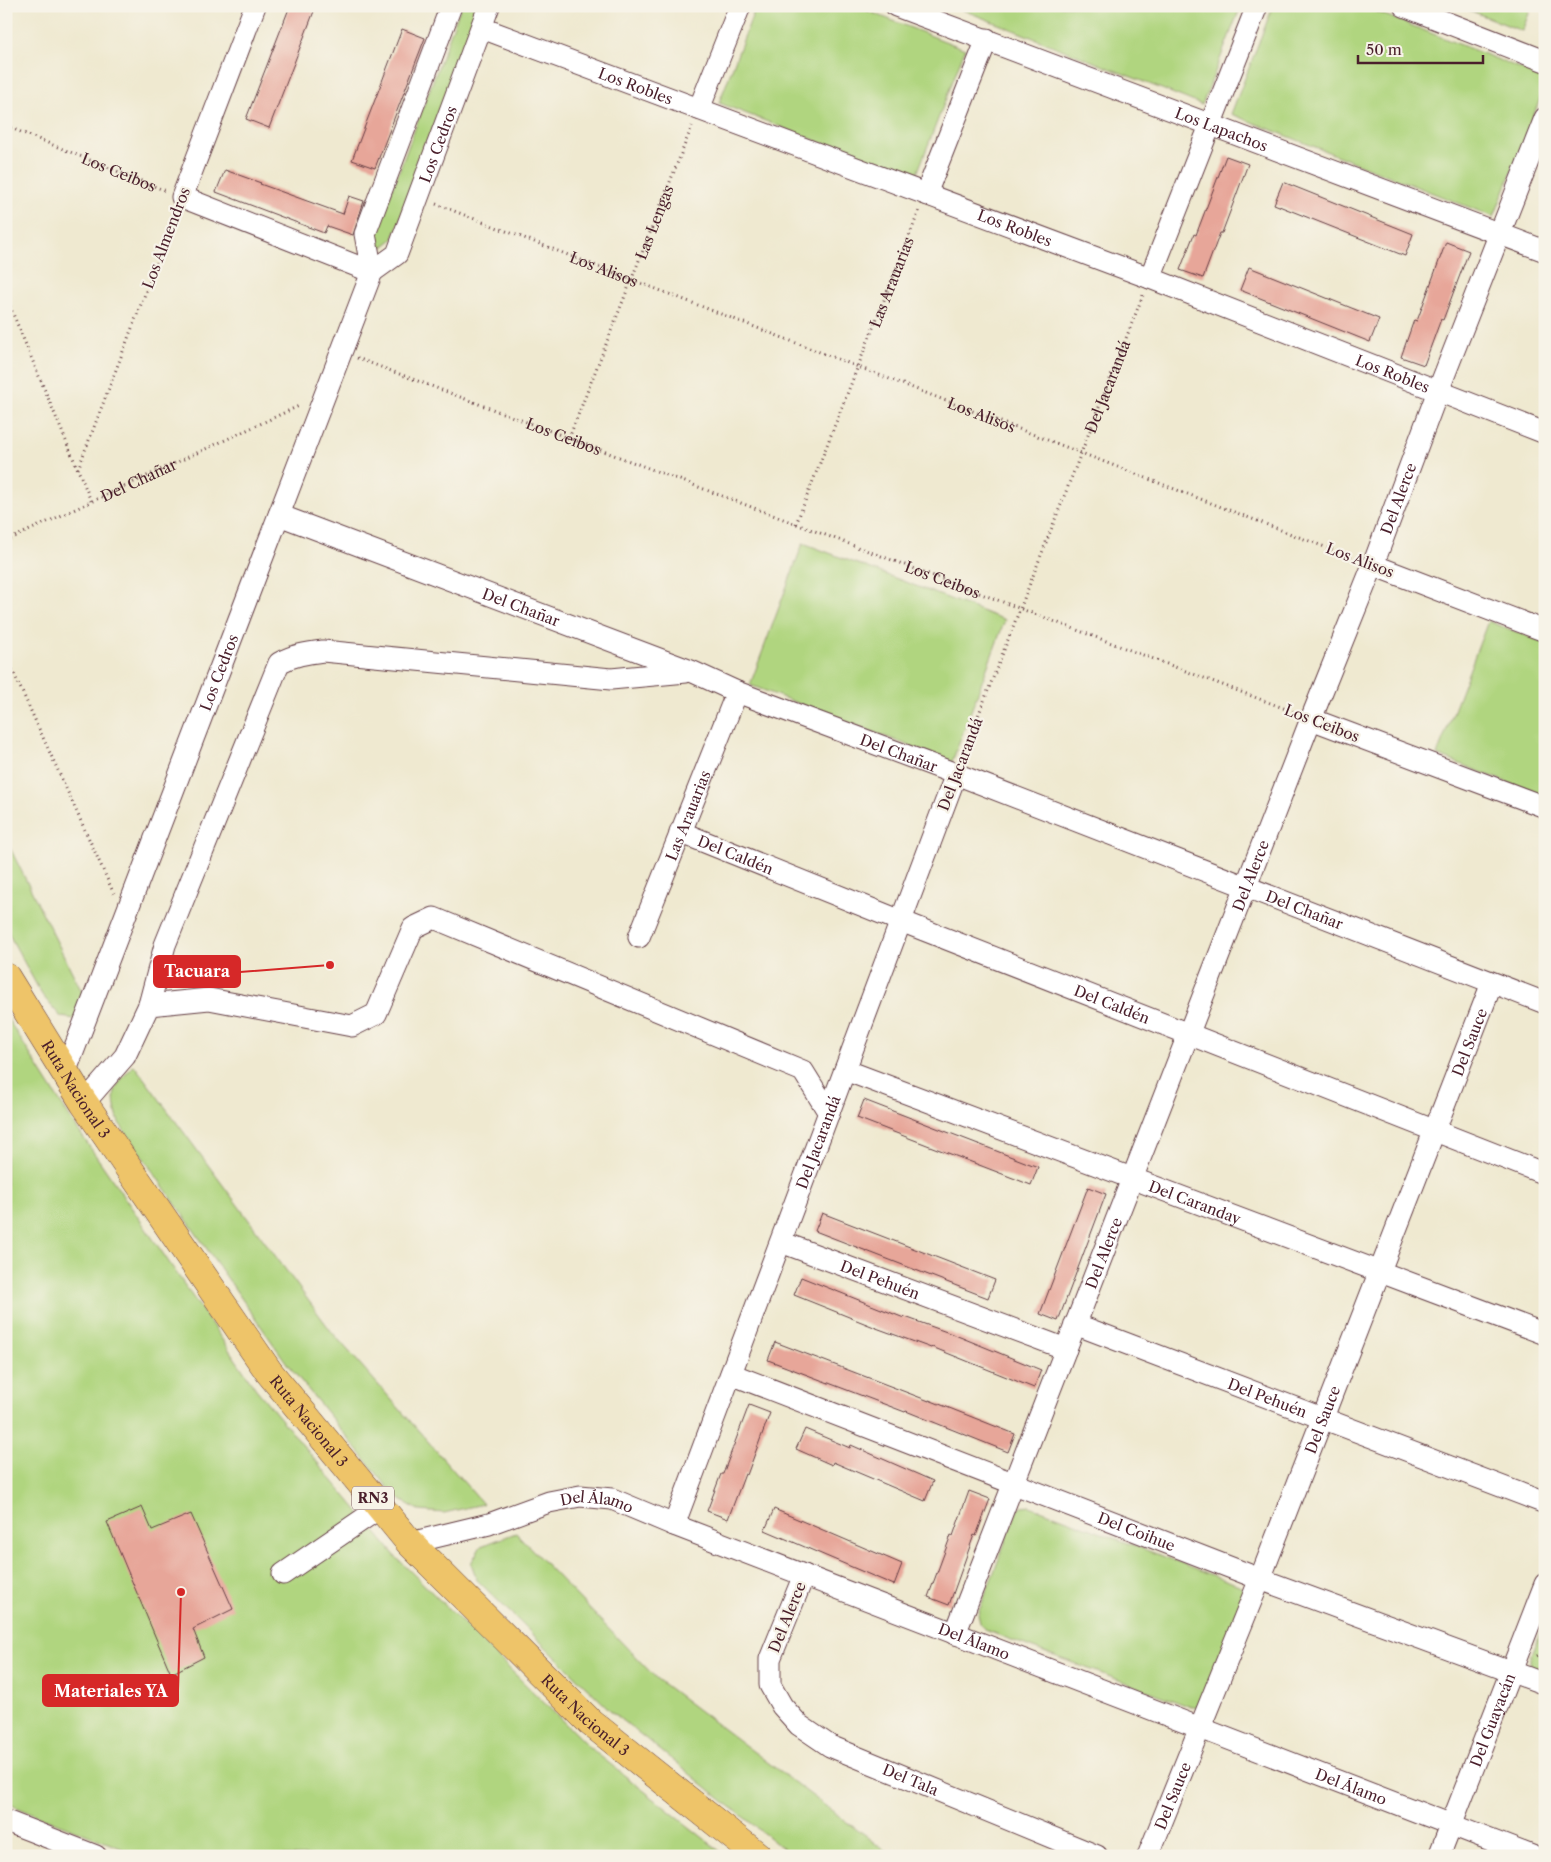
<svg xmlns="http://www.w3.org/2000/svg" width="1551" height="1862" font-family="'Libre Caslon Text',serif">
<rect width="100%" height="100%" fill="#f7f3e8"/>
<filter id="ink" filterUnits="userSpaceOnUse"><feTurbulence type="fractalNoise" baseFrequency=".02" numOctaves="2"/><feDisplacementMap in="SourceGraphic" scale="10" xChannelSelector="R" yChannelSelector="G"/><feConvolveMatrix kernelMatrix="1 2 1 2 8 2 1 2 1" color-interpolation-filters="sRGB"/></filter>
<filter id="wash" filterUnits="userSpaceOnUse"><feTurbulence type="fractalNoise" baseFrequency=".0096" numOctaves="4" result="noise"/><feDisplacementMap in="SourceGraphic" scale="20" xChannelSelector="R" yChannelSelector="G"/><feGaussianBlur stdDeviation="1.12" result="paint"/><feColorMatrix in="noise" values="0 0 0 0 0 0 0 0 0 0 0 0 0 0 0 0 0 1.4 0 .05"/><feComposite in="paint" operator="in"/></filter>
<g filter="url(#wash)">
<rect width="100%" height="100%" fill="#efe9d0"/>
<!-- green -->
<path fill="#b0d57f" stroke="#7d7a55" d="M461 6H479L393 239 380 249 377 230Z
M756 6H855L965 49 915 179 719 103Z
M953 6H1241L1202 105Z
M1273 6H1362L1545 78V86L1494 217 1231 114Z
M1459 6H1532L1522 31Z
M803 543 1005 620 952 762 750 685Z
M1488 621 1545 643V783L1540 795 1437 755Z
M6 840 84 996 75 1019 61 1017 42 995 6 929Z
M6 1016 72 1121 256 1389 397 1558 590 1748 726 1856H141L6 1803Z
M134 1065 331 1331 483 1504 444 1513 420 1511 396 1497 288 1365 119 1123C110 1092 113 1088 134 1065Z
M1030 1506 1239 1585 1243 1589 1244 1595 1199 1707H1191L985 1630 980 1623 978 1614 1017 1511 1022 1507Z
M516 1533 657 1679 892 1856H792L610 1710 477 1580 471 1563 481 1546Z
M1545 1620V1674L1538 1672 1531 1664 1532 1654Z"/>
<g id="blocks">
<!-- building -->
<path fill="#e7a699" d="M290 6H316L269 128 246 119Z
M402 29 425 38 375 168 352 160Z
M1226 156 1248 164 1222 233H1220L1203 278 1180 270 1194 234 1196 235Z
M225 170 261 183 260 184 343 214 349 196 364 201 353 235 327 226 324 233 216 192Z
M1283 182 1413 234 1405 256 1274 204Z
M1446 242 1469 251 1443 320 1441 319 1424 365 1401 357 1414 320 1417 321Z
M1249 267 1379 319 1370 342 1240 290Z
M864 1100 1038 1167 1031 1185 857 1118Z
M1088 1187 1106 1194 1058 1321 1040 1314Z
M822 1213 995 1280 988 1298 815 1231Z
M801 1277 904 1318 905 1317 955 1335 1041 1370 1034 1388 932 1347 931 1348 879 1329 794 1295Z
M775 1342 929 1401V1400L1015 1434 1008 1452 906 1411 905 1412 768 1360Z
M749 1405 770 1413 747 1475 745 1474 728 1519 707 1511 721 1474H723Z
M805 1429 850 1448 851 1445 933 1481 925 1501 833 1462 832 1465 796 1449Z
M969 1491 990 1499 976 1536 974 1535 949 1605 928 1597 951 1535 953 1536Z
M142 1507 152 1530 191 1514 233 1609 193 1629 204 1657 171 1674 107 1522Z
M774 1509 902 1564 894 1585 765 1530Z"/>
</g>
</g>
<g filter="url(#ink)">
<use href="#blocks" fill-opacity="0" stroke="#633d44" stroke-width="1"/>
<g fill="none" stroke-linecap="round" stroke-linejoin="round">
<defs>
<g id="minor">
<path d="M255 6 182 197 372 272"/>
<path id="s8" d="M896 6 1545 251"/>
<path d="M1404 6 1545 61"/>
<path id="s9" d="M482 28 1150 278 1545 433"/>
<path d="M699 109 740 6"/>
<path d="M926 194 987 39"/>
<path id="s10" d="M372 272 397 254 489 6"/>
<path d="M1150 278 1257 6"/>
<path id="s11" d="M279 515 691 671 737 692 956 774 1545 1003"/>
<path d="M1373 565 1545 631"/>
<path d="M1311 719 1545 807"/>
<path id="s12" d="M680 832 901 921 1545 1174"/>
<path id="s13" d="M639 937 737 692"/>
<path d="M149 1005 165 945 279 663C293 655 307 653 323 651L611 679 686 672"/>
<path id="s14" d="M845 1070 1545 1334"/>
<path id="s15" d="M65 1073 372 272 365 234 451 6"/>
<path d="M84 1103 125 1056 149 1005 209 999 352 1026 376 1014 413 928 434 918 803 1071 829 1113"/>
<path id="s16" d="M781 1242 1066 1349"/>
<path id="s17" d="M1075 1324 1545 1503"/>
<path id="s18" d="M731 1374 1260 1579 1545 1684"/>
<path id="s19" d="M674 1525 956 774"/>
<path id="s20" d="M410 1543 489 1524 549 1502 580 1496 612 1499 674 1525 1532 1856"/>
<path d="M283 1574 381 1507"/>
<path id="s21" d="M804 1575 770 1659V1685L782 1706 799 1725 830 1746 1097 1856"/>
<path id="s22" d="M955 1634 1311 719 1373 565 1438 391 1545 118"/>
<path d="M6 1821 96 1856"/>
<path id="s23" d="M1148 1856 1260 1579 1492 983"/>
<path id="s24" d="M1439 1856 1545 1584"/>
</g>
<g id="highway">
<path id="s25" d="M6 977 84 1103 269 1372 410 1543 590 1722 758 1856"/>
</g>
</defs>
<!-- minor casing -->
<use href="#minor" stroke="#633d44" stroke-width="23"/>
<!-- highway casing -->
<use href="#highway" stroke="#633d44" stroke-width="29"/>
<!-- path -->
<g stroke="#633d44" stroke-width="3" stroke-dasharray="1 4" stroke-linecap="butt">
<path id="s1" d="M6 126 166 191"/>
<path id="s2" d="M436 204 1356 559"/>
<path d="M6 297 91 501"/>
<path id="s3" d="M357 358 1294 712"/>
<path id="s4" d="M569 438 692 126"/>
<path d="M78 469 176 213"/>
<path id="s5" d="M796 524 919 211"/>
<path id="s6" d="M6 541 301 405"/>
<path d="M6 656 114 894"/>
<path id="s7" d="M962 757 1143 295"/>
<path d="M1537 1656 1545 1651"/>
</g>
<!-- minor -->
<use href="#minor" stroke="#fff" stroke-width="21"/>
<!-- highway -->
<use href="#highway" stroke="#eec469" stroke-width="28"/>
</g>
</g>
<g text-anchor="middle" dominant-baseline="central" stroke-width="4.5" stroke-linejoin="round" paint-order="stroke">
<!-- shield labels -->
<rect fill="#f7f3e8" stroke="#7e5f64" stroke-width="1" x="352" y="1486.5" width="42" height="23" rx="4"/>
<g font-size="14" font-weight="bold" fill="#4a1f2b">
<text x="373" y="1498">RN3</text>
</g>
<!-- street labels -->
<g font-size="15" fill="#4a1f2b" stroke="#f7f3e8">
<text stroke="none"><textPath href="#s9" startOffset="164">Los Robles</textPath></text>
<text stroke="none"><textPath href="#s8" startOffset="348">Los Lapachos</textPath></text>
<text stroke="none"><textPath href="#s10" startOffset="148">Los Cedros</textPath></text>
<text stroke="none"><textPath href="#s1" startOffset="122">Los Ceibos</textPath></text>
<text stroke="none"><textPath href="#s4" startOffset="232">Las Lengas</textPath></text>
<text stroke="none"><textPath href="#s9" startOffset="569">Los Robles</textPath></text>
<text transform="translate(166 238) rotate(-69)">Los Almendros</text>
<text stroke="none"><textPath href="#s2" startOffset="180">Los Alisos</textPath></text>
<text stroke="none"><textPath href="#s5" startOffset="260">Las Arauarias</textPath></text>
<text stroke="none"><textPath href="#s9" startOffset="974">Los Robles</textPath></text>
<text stroke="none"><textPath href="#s7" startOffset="398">Del Jacarandá</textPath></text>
<text stroke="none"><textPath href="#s2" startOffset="585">Los Alisos</textPath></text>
<text stroke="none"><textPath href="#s3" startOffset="221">Los Ceibos</textPath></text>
<text stroke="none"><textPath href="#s6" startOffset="146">Del Chañar</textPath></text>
<text stroke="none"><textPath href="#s22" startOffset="1219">Del Alerce</textPath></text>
<text transform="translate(1360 560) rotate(21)">Los Alisos</text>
<text stroke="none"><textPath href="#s3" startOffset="626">Los Ceibos</textPath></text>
<text stroke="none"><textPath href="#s11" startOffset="259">Del Chañar</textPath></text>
<text stroke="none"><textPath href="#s15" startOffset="429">Los Cedros</textPath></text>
<text transform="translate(1322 723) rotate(21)">Los Ceibos</text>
<text stroke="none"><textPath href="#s11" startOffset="664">Del Chañar</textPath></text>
<text transform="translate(960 764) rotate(-69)">Del Jacarandá</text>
<text stroke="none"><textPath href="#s13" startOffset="131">Las Arauarias</textPath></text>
<text stroke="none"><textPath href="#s12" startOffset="60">Del Caldén</textPath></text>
<text stroke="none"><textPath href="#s22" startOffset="814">Del Alerce</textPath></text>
<text stroke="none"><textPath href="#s11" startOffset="1099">Del Chañar</textPath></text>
<text stroke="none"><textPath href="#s12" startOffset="465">Del Caldén</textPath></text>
<text stroke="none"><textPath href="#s23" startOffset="875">Del Sauce</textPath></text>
<text stroke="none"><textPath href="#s25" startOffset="132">Ruta Nacional 3</textPath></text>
<text stroke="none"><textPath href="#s19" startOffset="409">Del Jacarandá</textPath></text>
<text stroke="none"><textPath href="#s14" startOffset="374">Del Caranday</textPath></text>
<text stroke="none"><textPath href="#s22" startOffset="409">Del Alerce</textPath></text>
<text stroke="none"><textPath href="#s16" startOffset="106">Del Pehuén</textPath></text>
<text stroke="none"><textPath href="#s17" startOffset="206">Del Pehuén</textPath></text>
<text stroke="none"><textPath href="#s25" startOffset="538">Ruta Nacional 3</textPath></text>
<text stroke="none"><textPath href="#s23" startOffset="470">Del Sauce</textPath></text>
<text stroke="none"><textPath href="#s20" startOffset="194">Del Álamo</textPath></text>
<text stroke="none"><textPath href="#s18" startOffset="435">Del Coihue</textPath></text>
<text transform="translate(787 1617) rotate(-68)">Del Alerce</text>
<text stroke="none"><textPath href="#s20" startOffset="598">Del Álamo</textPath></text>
<text stroke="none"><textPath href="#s25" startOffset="942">Ruta Nacional 3</textPath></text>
<text stroke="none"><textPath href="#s24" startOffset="146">Del Guayacán</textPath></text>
<text stroke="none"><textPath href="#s21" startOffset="291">Del Tala</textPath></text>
<text stroke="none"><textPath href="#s20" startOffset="1002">Del Álamo</textPath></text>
<text stroke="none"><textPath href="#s23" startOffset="65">Del Sauce</textPath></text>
</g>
</g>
<!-- callouts -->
<path fill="none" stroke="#d62828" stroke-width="2" d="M330 965L240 972M181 1592L178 1691"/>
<g fill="#d62828" stroke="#f7f3e8" stroke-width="2">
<circle cx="330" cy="965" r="5"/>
<circle cx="181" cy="1592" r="5"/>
</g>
<g fill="#d62828" stroke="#d62828" stroke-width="2">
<rect x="154" y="956" width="86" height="31" rx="5"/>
<rect x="43" y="1675" width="135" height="31" rx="5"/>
</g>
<g font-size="16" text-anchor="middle" font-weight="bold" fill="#fff">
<text x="197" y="977">Tacuara</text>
<text x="111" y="1697">Materiales YA</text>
</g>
<!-- margin -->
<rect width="1551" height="1862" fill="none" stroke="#f7f3e8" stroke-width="25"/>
<!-- scale -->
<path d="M1358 55v8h125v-8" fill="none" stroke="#4a1f2b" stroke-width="2.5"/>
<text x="1366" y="55" font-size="15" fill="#4a1f2b" stroke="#f7f3e8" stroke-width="4" paint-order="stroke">50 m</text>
</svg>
